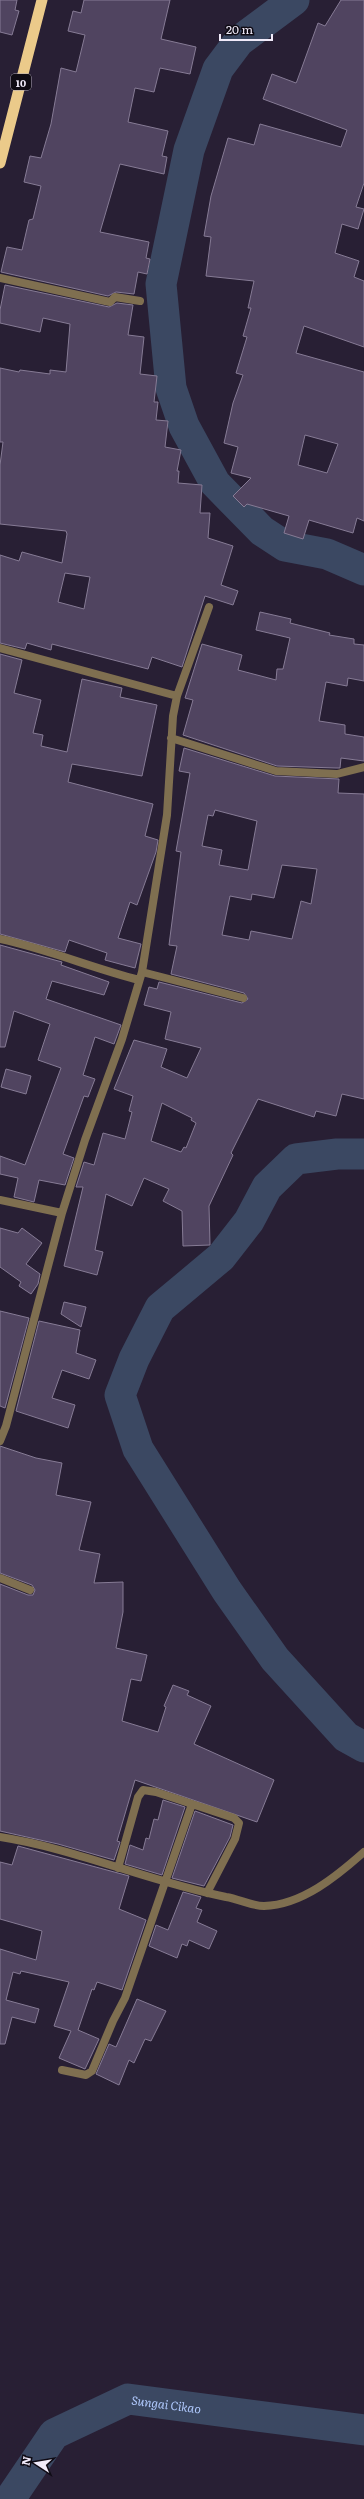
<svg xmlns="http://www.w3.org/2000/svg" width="364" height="2499" font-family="Literata,serif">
<rect width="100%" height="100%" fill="#281f34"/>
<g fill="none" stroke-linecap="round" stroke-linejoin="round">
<!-- river -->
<g stroke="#3b4862" stroke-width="31">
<path d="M294 0 239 41 218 69 189 150 161 284 171 388 184 426 215 483 262 531 285 546 327 554 364 570"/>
<path d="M364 1154H337L296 1159 267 1187 249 1221 221 1257 160 1308 134 1359 120 1395 138 1449 227 1591 275 1659 346 1737 364 1747"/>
<path id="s1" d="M10 2499 54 2434 128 2399 364 2430"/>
</g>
</g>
<!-- building -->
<path fill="#504460" stroke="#867b95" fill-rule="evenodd" d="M0 0H17L15 10 19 11 12 35 0 32Z
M84 0H170L161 39 196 47 190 74 160 68 154 92 135 88 128 122 168 131 162 156 167 157 164 174 120 164 100 232 149 242 146 258 150 259 147 274 138 272 134 294 116 292 108 296 1 272 7 247 22 250 29 220 33 219 41 186 24 182 30 156 41 158 51 124 61 68 76 72 85 35 68 31 73 11 81 13Z
M341 0H364V183L356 207 364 209 358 229 342 224 335 253 359 261 354 277 364 281V347L304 326 296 353 364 372V521L357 518 353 533 309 520 303 539 284 533 289 516 247 504 244 507 233 496 251 478 231 473 238 447 224 443 233 403 243 375 236 373 247 337 243 336 251 308H248L254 281 206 276 211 237 204 236 211 196 228 138 254 145 260 124 341 147 347 130 263 99 272 74 296 83 297 81 318 23 325 26ZM305 435 338 444 327 473 298 465Z
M5 285 109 307 117 303 133 305 128 335 144 337 140 374 157 376 154 402H158L156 420 168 421 165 447 181 450 177 471H179L178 483 202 485 200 513H210L208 538 233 546 221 585 238 591 233 605 205 596 182 667 152 657 148 669 52 644 51 650 27 643 25 649 0 643V555L19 561 22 552 62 563 67 534 66 531 0 524V465L3 442H0V368L19 372 20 370 50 374V370L66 372 70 324 43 318 40 332 0 323V310ZM65 573 90 577 84 609 58 602Z
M260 612 291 619 290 623 330 633 329 635 354 639V644L364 645V681L348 678 347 686 326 682 319 721 345 725V734L364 737V761L341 758 340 768H336L277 766 183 735 193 700 185 698 202 644 242 655 238 670 276 680 277 669H283L290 638 256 630Z
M0 654 22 660 14 693 41 700 33 733 43 735 41 746 67 752 82 679 122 688 120 697 157 705 142 776 72 764 68 782 153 804 145 836 158 840 156 852 137 905 130 902 118 938 141 944 135 968 105 960 107 953 69 940 65 952 0 934Z
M184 748 275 776 339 779 338 793 364 794V1099L342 1094 336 1116 316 1111 314 1117 258 1099 231 1153 233 1155 209 1206 210 1245 183 1246 182 1211 163 1201 169 1189 144 1178 132 1206 106 1194 95 1250 103 1252 97 1275 64 1266 83 1187H76L84 1162 94 1165 103 1133 125 1139 132 1112 129 1111 133 1096 114 1089 134 1040 167 1049 161 1067 187 1078 201 1048 165 1039 171 1012 144 1005 149 987 157 989 159 982 242 1003 248 999 244 993 171 974 177 946 169 945 181 852 176 851 190 773 179 771ZM215 810 257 821 248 870 219 865 222 850 202 846 208 815 213 816ZM282 865 317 869 311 904 301 901 292 939 251 931 249 940 222 935 230 896 251 900 252 894 274 898ZM162 1103 192 1118 191 1120 196 1123 186 1148 184 1147 181 1152 151 1141Z
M0 945 62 962 61 965 109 982 104 995 52 981 46 999 121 1025 114 1044 95 1037 83 1075 95 1079 88 1097 84 1096 63 1154 74 1158 65 1185 39 1180 34 1202 14 1197 18 1178 0 1174V1156L25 1165 61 1068 38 1060 50 1024 14 1011 5 1047H0Z
M6 1069 31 1076 26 1094 1 1087Z
M0 1228 18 1233 22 1228 42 1243 26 1264 40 1274 38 1284 31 1294 19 1286 21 1282 0 1267Z
M64 1302 86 1307 81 1327 61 1314Z
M0 1311 29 1318 5 1408 0 1406Z
M39 1321 80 1330 76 1353 96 1360 89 1379 62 1370 52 1398 75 1405 68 1428 16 1411Z
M0 1446 36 1458 62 1463 56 1495 91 1502 79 1550 100 1554 94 1583 123 1582V1612L116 1648 147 1655 141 1681 131 1679 122 1721 158 1732 166 1707 164 1706 173 1685 189 1691 187 1695 211 1706 194 1744 274 1780 257 1822 135 1780 117 1841 120 1842 114 1860 58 1844 0 1831V1584L28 1595H33L35 1590 32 1585 0 1573Z
M163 1800 185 1807 162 1875 125 1864 130 1845 143 1850 146 1838 149 1839 154 1819 158 1820Z
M195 1811 233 1825 230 1837 204 1886 172 1878Z
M18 1846 129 1876 119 1909 146 1920 122 1990 97 1982 94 1990 92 1989 78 2030 99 2039 85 2069 59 2058 71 2031 54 2026 69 1982 21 1971 20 1974 13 1972 6 2000 39 2009 35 2023 12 2017 5 2044H0V1949L36 1960 42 1931 0 1919V1862L12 1865Z
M183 1892 201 1897 196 1908 202 1910 197 1922 217 1931 209 1949 189 1940 187 1946 182 1944 177 1958 149 1946 156 1925 168 1930Z
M137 1999 166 2011 151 2041 145 2039 134 2063 129 2060 119 2085 96 2074 109 2044 116 2047Z"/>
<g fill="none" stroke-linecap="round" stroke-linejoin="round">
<!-- minor -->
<path stroke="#7f6f50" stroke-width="8" d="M0 278 110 302 115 297 140 301
M0 648 177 696 173 716 167 815 142 972 122 1039 85 1140 62 1213 6 1426 0 1441
M177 696 209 607
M171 738 276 771 337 774 364 767
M0 939C47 949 92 968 139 980
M142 972 243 998
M0 1200 62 1213
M0 1578 30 1590
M0 1837C77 1849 150 1882 226 1897 239 1899 252 1906 264 1906 302 1905 337 1876 364 1852
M118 1868 138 1797 143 1790 156 1792 234 1818 239 1823 235 1839 207 1893
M62 2070 86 2075 92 2071 113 2021 125 1998 192 1804"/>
<!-- trunk -->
<path stroke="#ebca8a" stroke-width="11" d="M0 163 42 0"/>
</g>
<g text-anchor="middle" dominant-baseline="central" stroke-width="3" stroke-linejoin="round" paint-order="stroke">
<!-- shield labels -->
<rect fill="#0f0b14" stroke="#ada8b5" stroke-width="1" x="11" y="74" width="20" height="16" rx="3"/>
<g font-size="10" font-weight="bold" fill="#f1ebfa">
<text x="21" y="82">10</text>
</g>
<!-- water labels -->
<g font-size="12" font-style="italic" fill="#aec7fb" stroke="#0f0b14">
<text stroke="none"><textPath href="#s1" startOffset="199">Sungai Cikao</textPath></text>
</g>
</g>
<!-- north arrow -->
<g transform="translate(36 2463) rotate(282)" stroke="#0f0b14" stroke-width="3" paint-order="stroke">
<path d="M0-3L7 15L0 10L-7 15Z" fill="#f1ebfa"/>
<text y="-6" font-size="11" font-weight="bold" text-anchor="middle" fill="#f1ebfa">N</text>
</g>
<!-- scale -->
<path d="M220 34v6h52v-6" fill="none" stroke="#f1ebfa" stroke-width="2"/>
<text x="226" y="34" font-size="12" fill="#f1ebfa" stroke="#0f0b14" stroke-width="3" paint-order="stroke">20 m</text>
</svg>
